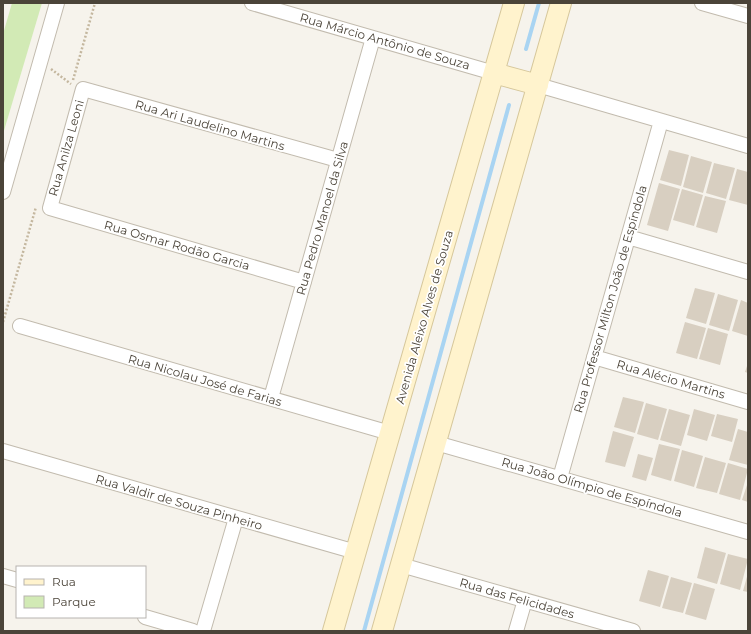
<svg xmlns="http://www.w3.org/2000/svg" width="751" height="634" font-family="Montserrat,sans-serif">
<rect width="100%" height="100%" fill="#f6f3ec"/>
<!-- green -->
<path fill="#d2eab5" d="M12 3H42L3 134V34Z"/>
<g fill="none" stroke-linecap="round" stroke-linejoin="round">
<!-- stream -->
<path stroke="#a9d4f2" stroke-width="4" d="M526 49 539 3
M364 631 509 105"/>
</g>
<!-- building -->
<path fill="#d8cfc1" d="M669 150 689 155 681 186 660 180Z
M691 156 712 162 703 193 683 187Z
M714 163 735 168 726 199 706 193Z
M737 169 748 172V205L729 200Z
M659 183 680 189 668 231 647 225Z
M682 189 703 195 694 226 673 220Z
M705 196 726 201 717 233 696 227Z
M695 288 715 293 706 324 686 318Z
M718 294 738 300 729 331 709 325Z
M741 300 748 303V336L732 331Z
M685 322 706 328 697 359 676 353Z
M708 328 728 334 720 365 699 359Z
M748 363V373L745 372Z
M623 397 644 402 635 433 614 427Z
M646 403 667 409 658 440 637 434Z
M669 409 690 415 681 446 660 440Z
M694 409 715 415 707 441 687 435Z
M717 414 738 419 732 442 711 436Z
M738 429 748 432V465L729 460Z
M613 431 634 437 625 467 605 462Z
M659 444 680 449 671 481 651 475Z
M682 450 703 456 694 487 674 481Z
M638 454 653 458 646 481 632 477Z
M705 457 726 463 717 493 696 488Z
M728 463 748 469 740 500 719 494Z
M748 482V502L742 500Z
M705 547 726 553 717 584 697 578Z
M728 554 748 559 740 590 720 584Z
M648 570 669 576 660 607 639 601Z
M748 573V592L743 591Z
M671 577 692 583 683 613 662 608Z
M694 583 715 589 706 620 685 614Z"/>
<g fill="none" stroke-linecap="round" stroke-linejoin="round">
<defs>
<path id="street" d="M252 3 494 73
M702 3 748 16
M538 85 748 146
M3 192 57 3
M628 237 748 272
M304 282 50 208 83 89 338 160
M20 326 390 433
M594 357 748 402
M271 398 373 38
M436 443 748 532
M3 451 356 552
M560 478 661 121
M401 565 633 631
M3 576 17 580
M145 617 193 631
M203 631 236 518
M516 631 525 600"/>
<path id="secondary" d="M494 73 538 85
M333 631 514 3
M382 631 561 3"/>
</defs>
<!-- street casing -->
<use href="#street" stroke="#c2bbae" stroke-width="16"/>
<!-- secondary casing -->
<use href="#secondary" stroke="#d6c79b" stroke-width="22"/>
<!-- path -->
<path stroke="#c4b79f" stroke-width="2.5" stroke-dasharray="2 2" stroke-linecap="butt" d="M51 69 71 84
M73 80 95 3
M3 322 36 207"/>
<!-- street -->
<use href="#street" stroke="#fff" stroke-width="14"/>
<!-- secondary -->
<use href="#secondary" stroke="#fff3cd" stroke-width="20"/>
</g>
<g text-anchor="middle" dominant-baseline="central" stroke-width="3.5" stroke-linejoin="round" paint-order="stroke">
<!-- street labels -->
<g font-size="12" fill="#4b4439" stroke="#fff">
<text transform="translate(385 41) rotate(16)">Rua Márcio Antônio de Souza</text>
<text transform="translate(210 125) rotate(16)">Rua Ari Laudelino Martins</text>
<text transform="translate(66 148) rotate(-74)">Rua Anilza Leoni</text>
<text transform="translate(322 218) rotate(-74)">Rua Pedro Manoel da Silva</text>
<text transform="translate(177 245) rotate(16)">Rua Osmar Rodão Garcia</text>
<text transform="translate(610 299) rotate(-74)">Rua Professor Milton João de Espíndola</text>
<text transform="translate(424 317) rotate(-74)">Avenida Aleixo Alves de Souza</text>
<text transform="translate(671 379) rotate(16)">Rua Alécio Martins</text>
<text transform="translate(205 380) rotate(16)">Rua Nicolau José de Farias</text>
<text transform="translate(592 487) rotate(16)">Rua João Olímpio de Espíndola</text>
<text transform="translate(179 502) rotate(16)">Rua Valdir de Souza Pinheiro</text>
<text transform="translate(517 598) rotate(16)">Rua das Felicidades</text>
</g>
</g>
<!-- border -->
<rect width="751" height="634" fill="none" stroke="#4b4439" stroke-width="8"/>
<!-- legend -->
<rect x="16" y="566" width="130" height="52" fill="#ffffff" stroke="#b7b4b0"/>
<rect x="24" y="579" width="20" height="6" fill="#fff3cd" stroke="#b7b4b0"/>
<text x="52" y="586" font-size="12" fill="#4b4439">Rua</text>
<rect x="24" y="596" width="20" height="12" fill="#d2eab5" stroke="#b7b4b0"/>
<text x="52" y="606" font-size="12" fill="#4b4439">Parque</text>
</svg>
